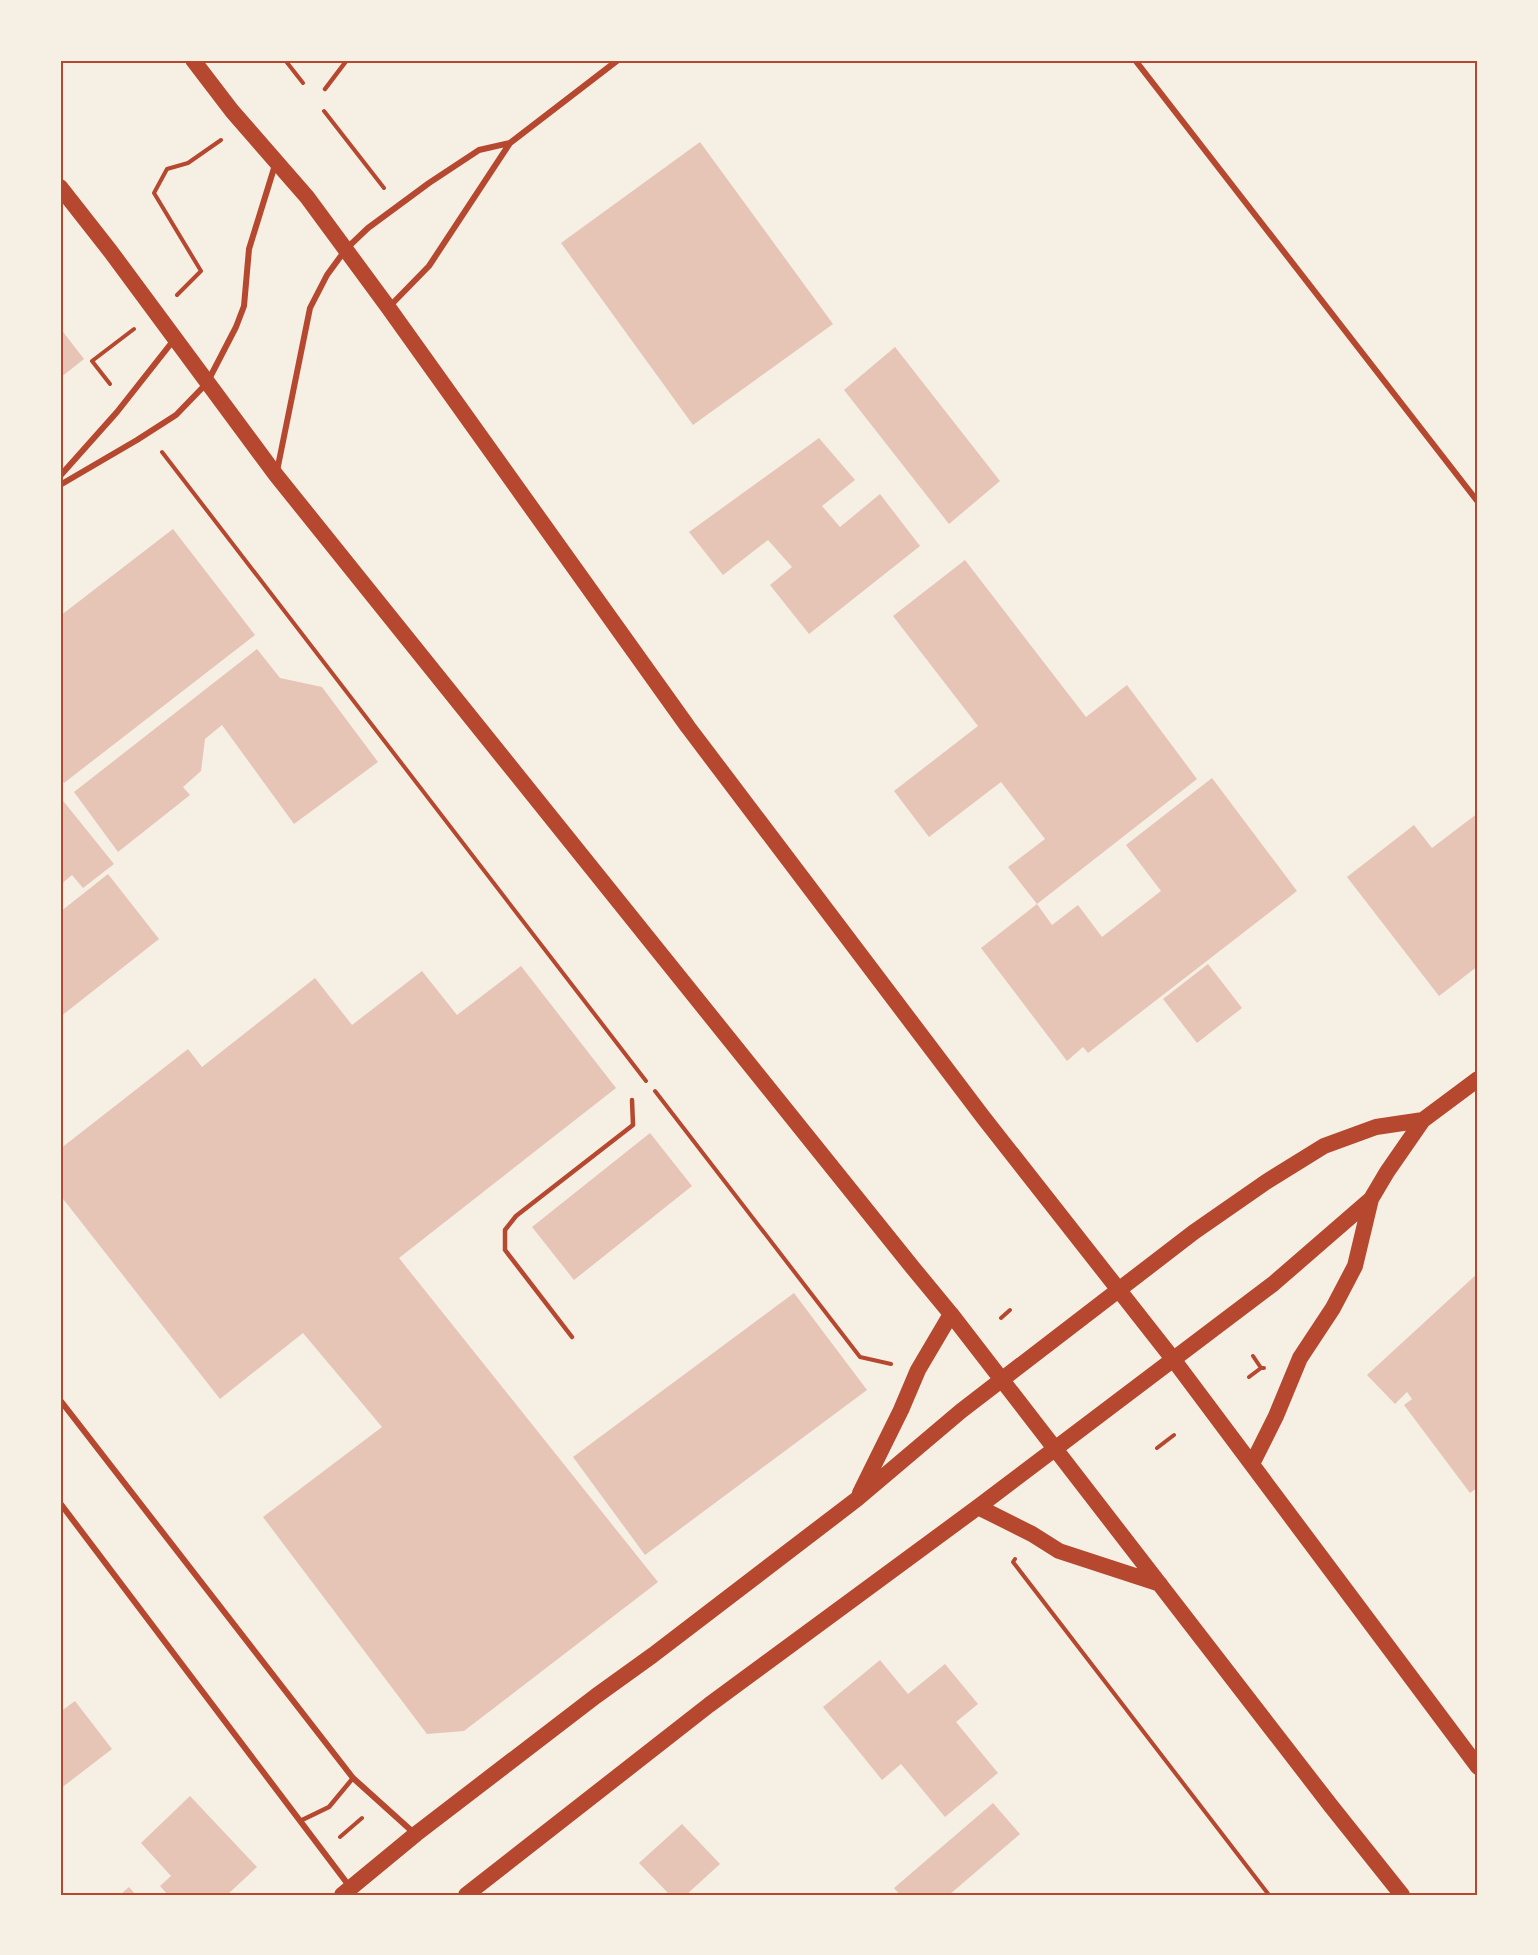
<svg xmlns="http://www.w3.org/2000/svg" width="1538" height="1955" font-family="Ubuntu,sans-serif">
<rect width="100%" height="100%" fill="#f6efe4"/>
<!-- building -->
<path fill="#e6c5b7" d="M700 142 833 324 693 425 561 243Z
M60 328 84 359 60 378Z
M895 347 1000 481 949 524 844 390Z
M819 438 855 480 822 506 840 527 880 494 920 546 809 634 770 585 792 567 768 540 723 575 689 532Z
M173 529 255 635 64 783 60 777V616Z
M965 560 1086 717 1127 685 1197 779 1037 904 1008 867 1045 839 1001 782 929 837 894 791 978 726 893 616Z
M257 649 280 678 322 687 378 762 294 824 222 725 205 739 201 771 183 787 190 795 118 852 74 792Z
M1212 778 1297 891 1088 1053 1083 1047 1067 1061 981 948 1037 904 1052 925 1078 905 1102 937 1161 891 1126 845Z
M60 797 114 864 83 888 72 875 60 885Z
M1478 813V966L1439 996 1347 877 1414 825 1432 848Z
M108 874 159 939 60 1017V912Z
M1208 964 1242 1008 1197 1043 1163 999Z
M521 966 616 1088 399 1258 658 1582 464 1731 427 1734 263 1517 382 1427 303 1333 220 1399 60 1195V1149L188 1049 202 1067 315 978 352 1025 422 971 457 1015Z
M650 1133 692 1186 574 1280 532 1227Z
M1478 1273V1487L1470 1493 1404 1405 1412 1399 1407 1392 1395 1404 1367 1375Z
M794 1293 867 1390 645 1555 573 1457Z
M880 1660 908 1694 945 1664 978 1704 956 1722 998 1773 945 1817 901 1764 882 1780 823 1707Z
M75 1701 112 1749 60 1789V1712Z
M190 1796 257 1867 227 1895H168L160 1886 171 1876 141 1843Z
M993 1803 1020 1834 949 1895H900L894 1888Z
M682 1824 720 1864 686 1895H670L639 1863Z
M129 1887 136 1895H120Z"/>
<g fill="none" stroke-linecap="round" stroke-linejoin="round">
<!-- path -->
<path stroke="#b5482f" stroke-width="4" d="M285 60 303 83
M324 111 384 188
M177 295 201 271 154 193 167 169 188 163 221 140
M110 384 92 361 134 329
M162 452 646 1081
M655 1091 860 1357 891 1364
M1001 1318 1010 1310
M1253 1356 1261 1368
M1249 1377 1261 1368H1264
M1157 1448 1174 1435
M1015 1559 1013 1562 1269 1895
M340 1837 362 1818"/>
<!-- service -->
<path stroke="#b5482f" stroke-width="4.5" d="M325 89 347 60
M572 1337 505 1250V1230L516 1216 633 1125 632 1100
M300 1821 329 1807 353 1778"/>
<!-- minor -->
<path stroke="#b5482f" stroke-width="6" d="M1135 60 1478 502
M389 307 429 266 510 143 618 60
M277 471 310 308 327 275 346 249 368 228 429 183 479 150 510 143
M60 476 117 412 173 341
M60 485 137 440 176 415 207 383 236 327 244 306 249 249 275 165
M60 1400 353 1778 414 1833
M60 1503 350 1887"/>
<!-- trunk -->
<path stroke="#b5482f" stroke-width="16" d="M193 60 232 111 307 197 388 307 688 727 983 1117 1173 1359 1478 1767
M60 187 111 252 276 475 913 1268 951 1314 1331 1806 1402 1895
M1252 1464 1276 1416 1300 1358 1333 1308 1355 1266 1371 1199
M860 1493 901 1410 918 1370 951 1314
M978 1507 1032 1534 1059 1551 1160 1584
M342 1895 416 1834 596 1696 653 1655 857 1499 961 1411 1194 1232 1266 1182 1324 1146 1376 1127 1423 1120
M466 1895 709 1705 978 1507 1273 1284 1371 1199 1387 1172 1423 1120 1478 1079"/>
</g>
<!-- border -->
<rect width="1538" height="1955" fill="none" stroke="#f6efe4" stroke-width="123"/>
<rect x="62" y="62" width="1414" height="1832" fill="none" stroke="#b5482f" stroke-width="2"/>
</svg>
